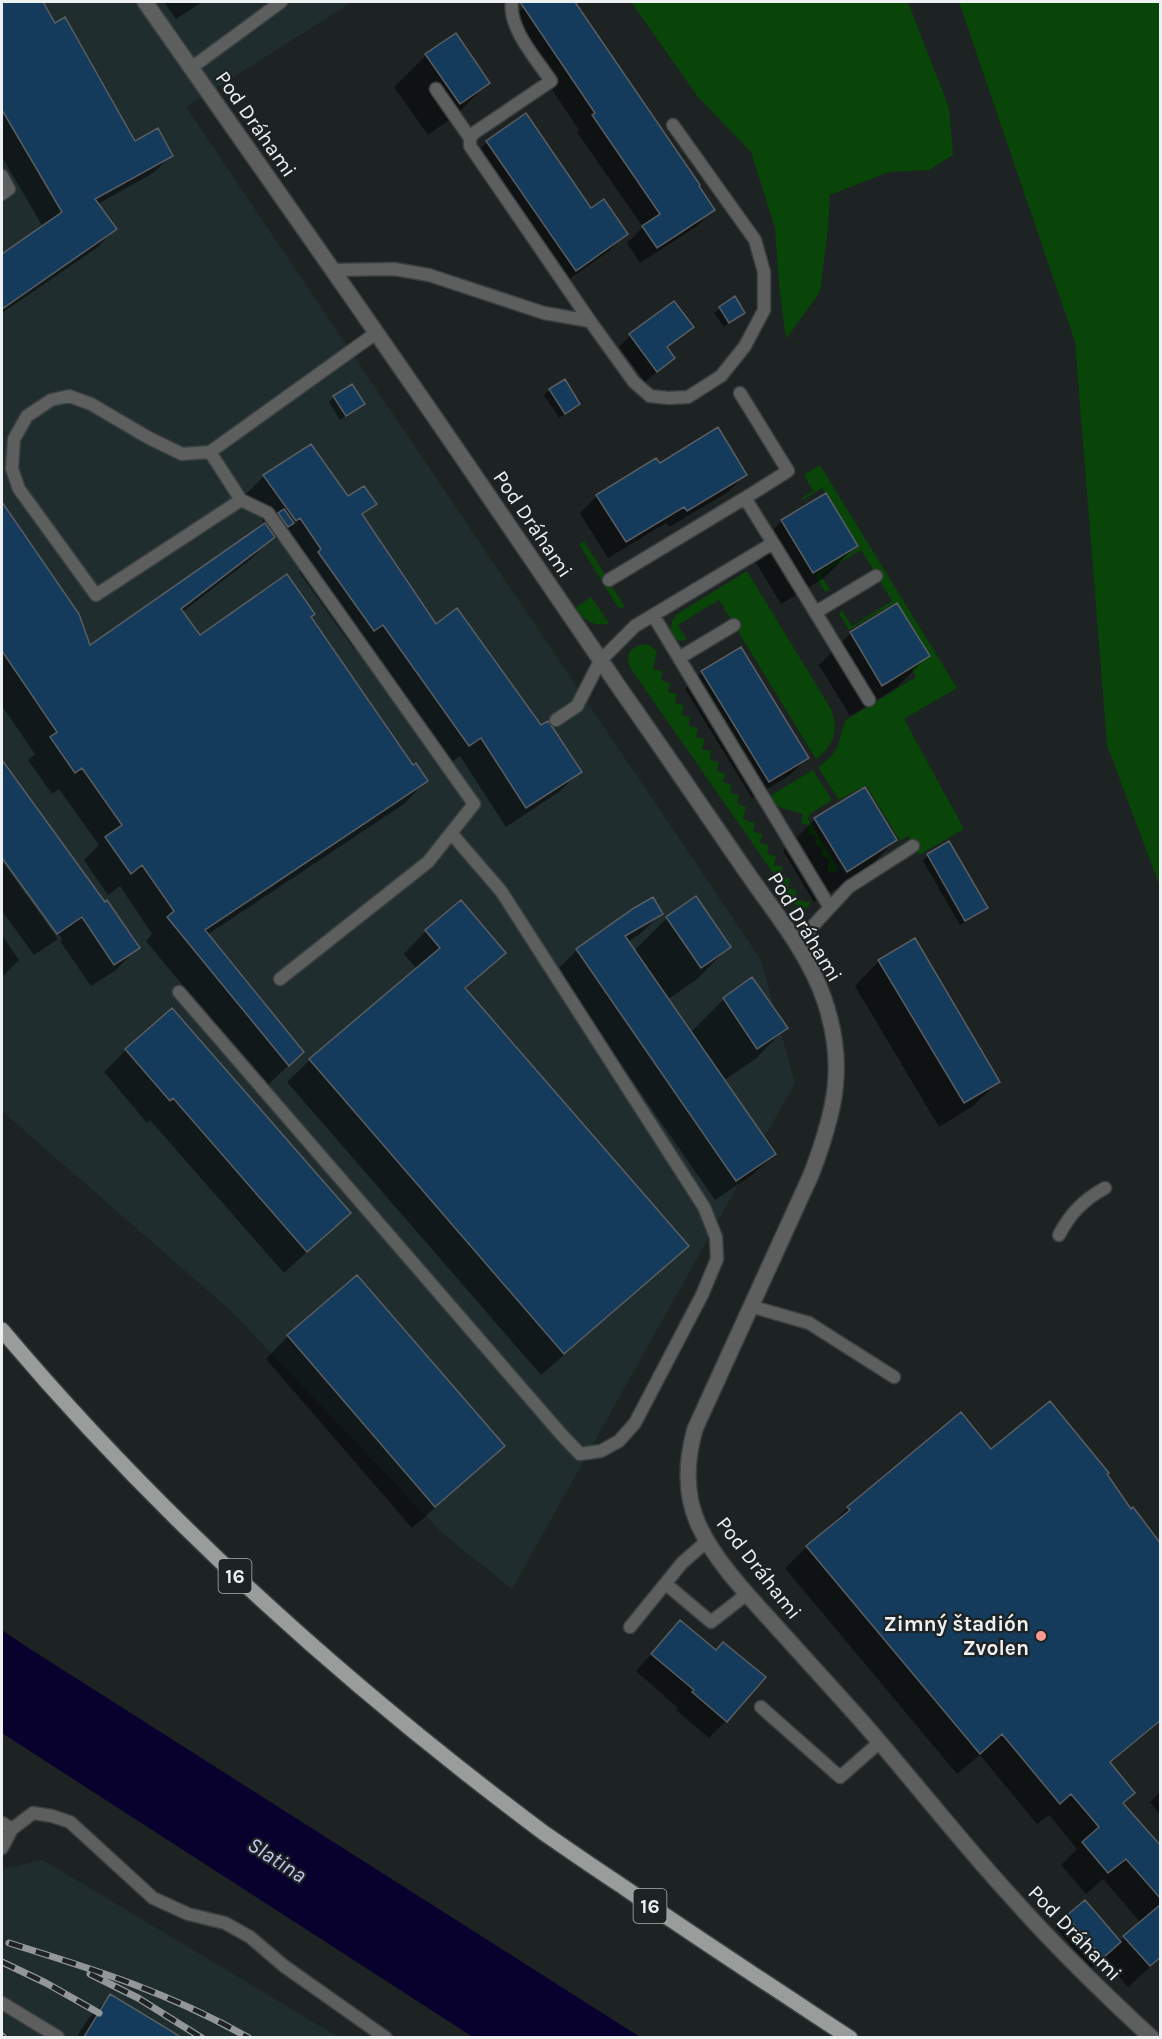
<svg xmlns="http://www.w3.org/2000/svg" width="1162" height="2039" font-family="Karla,sans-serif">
<rect width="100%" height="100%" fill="#1d2223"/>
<!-- built -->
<path fill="#202d2f" d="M2 2H352L186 107 761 960 795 1083 512 1589 441 1532 230 1310 2 1111Z
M43 1860 338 2037 2 2038V1869Z"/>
<!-- green -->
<path fill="#094408" d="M631 2H908L949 108 953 155 929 170 889 172 830 195 828 229 820 292 786 339 779 285 775 228 751 152 698 97Z
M959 2H1160V887L1107 745 1075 342Z
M820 465 957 688 904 719 964 829 919 855 908 836 900 841 866 785 839 800 818 767C842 751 837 742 846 720L916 677 911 668 930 656 897 603 893 604 849 630 839 614 842 610 852 626 892 601 861 550 820 574 830 590 825 592 815 575 859 547 822 488 803 500 802 498 813 491 804 475Z
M584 541 625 607 620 608 617 606 579 544Z
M747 571 831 709C839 729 834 746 816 759L719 600 678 625 687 640 679 641C668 633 669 624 677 614Z
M591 597 609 623C594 628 584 620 575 608Z
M640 645H649L657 651 653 669 663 671 661 680 670 683 668 692 677 694 675 703 684 705 681 715 690 717 689 726 698 728 696 737 705 739 702 749 711 751 710 760 719 762 717 771 725 774 723 782 732 785 730 793 739 795 737 804 746 807 743 819 755 823 753 832 762 834 760 843 769 845 767 854 776 856 774 865 783 867 781 876 790 879 788 888 797 890 795 899 808 902 809 899 810 904C806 912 800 908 794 903L631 669C625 658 628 649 640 645Z
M813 770 832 800 810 814 808 819 838 869 836 872H827L830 859 821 856 823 847 815 845 816 836 808 834 809 825 801 823 803 814 779 807 770 796Z"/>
<!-- water -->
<path fill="#08002d" d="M2 1630 27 1647 640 2037H473L2 1733Z"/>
<!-- shadow -->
<path fill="#0007" d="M2 2H41L55 25 134 143 171 156 153 173 98 204 115 229 98 247 2 313V256L43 227 2 157Z
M164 2H202L176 19Z
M530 2H574L699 185 697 186 713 210 697 226 640 263 627 243 643 227 577 132 579 130 507 22Z
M426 55 488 83 456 115 428 135 394 87Z
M487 142 591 210 626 234 609 251 558 287 470 159Z
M734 298 743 312 724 327 714 313Z
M673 303 692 327 666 349 673 358 645 382 619 347 630 336Z
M550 390 579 404 559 418 544 395Z
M334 397 363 404 340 420 329 402Z
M659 465 745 475 728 492 669 527 666 523 608 558 580 513 597 496Z
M264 476 348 498 375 503 362 516 435 626 541 727 580 772 560 791 506 827 460 756 449 764 363 643 354 649 299 572 302 569 280 536 276 539 274 536 251 559 181 613 200 637 309 617 413 767 426 781 404 804 207 935 302 1052 266 1087 146 941 152 934 120 886 108 895 84 860 99 845 59 789 52 794 28 760 35 754 2 706V505L89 647 265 524 245 495Z
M782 521 856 546 824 578 781 604 750 553Z
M897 605 928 656 896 688 850 716 819 665 851 633Z
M702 672 807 758 790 775 752 798 685 689Z
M2 762 138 947 116 970 91 986 60 941 62 939 2 856Z
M815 819 896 840 864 872 814 902 783 851Z
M949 843 986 908 981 913 960 925 923 861 928 855Z
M2 861 58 939 34 955 2 911Z
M696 898 729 947 697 979 667 1000 690 1033 724 999 751 979 786 1028 754 1060 723 1081 774 1154 753 1174 715 1200 556 971 577 950 635 909 661 914 640 934 627 942 634 951 667 918Z
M426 931 504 953 465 990 687 1246 664 1268 541 1375 287 1082 310 1060 417 969 404 954Z
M2 935 19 960 2 977Z
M879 961 998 1082 973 1106 939 1127 855 986Z
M126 1050 349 1213 284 1273 150 1120 147 1123 104 1072Z
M357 1277 503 1446 480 1468 412 1528 266 1359 288 1336Z
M991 1451 1105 1474 1131 1511 1160 1545V1722L1109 1764 1122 1804 1160 1848V1958L1128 1987 1103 1958 1091 1968 1056 1928 1067 1917 1119 1942 1141 1923 1103 1879 1086 1894 1061 1865 1077 1849 1049 1815 1037 1824 980 1755 957 1774 785 1568 848 1508Z
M680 1622 716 1651 763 1677 726 1721 709 1738 676 1710 678 1708 636 1671Z
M1160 1792V1815L1150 1802Z
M110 1996 178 2038H76L88 2019Z"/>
<!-- building -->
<path fill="#143b5c" stroke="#5a5e62" stroke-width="1.5" d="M2 2H43L55 23 65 17 135 141 158 128 173 156 95 199 117 229 2 309V254L62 212 2 110Z
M520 2H575L700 185 699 186 715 210 657 248 642 226 660 214 592 115 595 113Z
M456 33 490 83 460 104 425 54Z
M526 113 591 208 604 199 628 234 576 271 486 141Z
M735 296 745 313 729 323 719 307Z
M674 301 694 327 667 347 675 358 657 372 629 334Z
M565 379 580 404 565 414 549 389Z
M352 384 365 404 346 416 333 396Z
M718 427 747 475 687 511 684 507 626 542 596 495 656 458 660 463Z
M311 444 348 496 364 486 377 504 362 514 436 624 457 608 541 725 548 721 553 728 582 772 526 808 481 738 469 746 383 625 374 631 318 552 321 549 300 518 296 521 263 475Z
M826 493 858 546 813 573 781 520Z
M2 502 79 614 90 645 265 523 275 537 181 609 200 635 287 574 315 614 311 617 413 765 416 763 428 781 205 930 304 1052 289 1066 167 917 174 911 142 865 131 874 105 837 122 825 82 768 75 773 50 737 57 732 2 651Z
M284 509 294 523 288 527 278 513Z
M897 603 930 656 882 686 850 632Z
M741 647 809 758 769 782 701 671Z
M2 760 105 902 107 900 140 948 114 965 82 917 57 934 2 858Z
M865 787 897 840 847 872 814 818Z
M949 841 988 908 965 921 927 854Z
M696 896 731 947 701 968 666 917Z
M653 897 663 914 625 936 776 1154 736 1181 576 949 634 908Z
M461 900 506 953 465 988 689 1246 564 1354 309 1059 440 948 425 930Z
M915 938 1000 1082 964 1103 878 960Z
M752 977 788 1028 757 1049 723 998Z
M172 1008 351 1213 307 1252 173 1098 170 1101 125 1049Z
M357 1275 505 1446 435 1507 287 1335Z
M1050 1401 1109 1473 1107 1474 1131 1509 1133 1507 1161 1544V1720L1110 1762 1135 1793 1123 1803 1161 1846V1899L1126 1859 1108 1873 1082 1842 1099 1827 1071 1794 1060 1804 1002 1734 980 1754 806 1546 850 1510 847 1507 961 1412 991 1449Z
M680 1620 716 1650 723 1642 766 1677 727 1722 692 1692 694 1690 651 1654Z
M1085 1900 1121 1942 1103 1958 1066 1916Z
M1161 1904V1957L1150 1966 1123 1936Z
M110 1994 181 2037H84Z"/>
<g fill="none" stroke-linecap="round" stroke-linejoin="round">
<defs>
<path id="lane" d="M191 68 281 2
M436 89 470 138
M2 176 9 189 2 194
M331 270 394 269 429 275 544 313 590 321 470 146V138L474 133 551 81C537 60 508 28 512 2
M590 321 634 382 650 396 669 398 688 397 721 376 745 346 764 310V272L755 240 673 125
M740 393 788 471 745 498
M210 452 241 500 96 595 19 489 12 469 14 439 27 416 51 400 69 396 91 404 149 438 182 454 210 452 376 333
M241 500 268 513 474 804 428 862 280 979
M609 580 745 498 773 543
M816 612 876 576
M653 615 829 906
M679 658 734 625
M556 720 577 706 600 661 635 626 773 543 869 700
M796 944 849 887 913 846
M179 992 561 1434 580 1454 601 1451 619 1441 635 1423 702 1295 717 1259 716 1237 704 1207 501 891 451 833
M1059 1235C1070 1214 1083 1200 1105 1188
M750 1306 809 1323 894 1377
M666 1584 711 1622 747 1594
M630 1627 682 1563 707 1541
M761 1707 840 1777 880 1742
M2 1823 12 1829 2 1848
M12 1829 33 1813 52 1816 70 1822 153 1898 188 1914 225 1923 250 1937 284 1966 386 2038
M2 2003 58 2037"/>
<path id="street" d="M145 2C250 152 356 302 460 454 514 532 567 612 621 690 664 751 706 813 748 874 775 913 809 954 824 999 847 1065 835 1112 811 1175L695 1429C686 1461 684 1494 699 1526 716 1562 746 1593 773 1623 801 1654 830 1686 858 1717 909 1775 956 1836 1008 1893 1053 1944 1102 1992 1152 2038"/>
<path id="primary" d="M2 1330C161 1519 346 1685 544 1833 570 1851 596 1869 622 1886 697 1938 774 1988 850 2038"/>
</defs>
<!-- lane casing -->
<use href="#lane" stroke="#3a3f40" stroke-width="15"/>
<!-- street casing -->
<use href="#street" stroke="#3a3f40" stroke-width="18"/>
<!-- primary casing -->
<use href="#primary" stroke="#3a3f40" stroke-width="18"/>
<!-- lane -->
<use href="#lane" stroke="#5c5f5e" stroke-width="12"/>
<!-- street -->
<use href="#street" stroke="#5c5f5e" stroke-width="15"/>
<!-- primary -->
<use href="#primary" stroke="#989d9c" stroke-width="15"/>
<defs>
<path id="rail" d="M9 1943C96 1970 170 1993 249 2038
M2 1962 46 1983 99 2013
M90 1974 138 1998 202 2038
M2 2036 4 2038"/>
</defs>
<!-- rail casing -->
<use href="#rail" stroke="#939798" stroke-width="7"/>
<!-- rail -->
<use href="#rail" stroke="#1d2223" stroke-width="4.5" stroke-dasharray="14" stroke-linecap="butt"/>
</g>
<!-- markers -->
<circle fill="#f59c92" stroke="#1d2223" stroke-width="2" cx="1041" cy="1636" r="6"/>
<g text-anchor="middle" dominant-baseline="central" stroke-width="4.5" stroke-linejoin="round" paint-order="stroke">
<!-- shield labels -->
<g fill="#1d2223" stroke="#afb3b4" stroke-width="1.5">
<rect x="218.5" y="1559" width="33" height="34" rx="4.5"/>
<rect x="633.5" y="1889" width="33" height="34" rx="4.5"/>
</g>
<g font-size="20" font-weight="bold" fill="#eef1f2">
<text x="235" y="1576">16</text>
<text x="650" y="1906">16</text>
</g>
<!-- street labels -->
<g font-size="21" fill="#eef1f2" stroke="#1d2223">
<text transform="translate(256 124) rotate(55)">Pod Dráhami</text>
<text transform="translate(533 524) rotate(56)">Pod Dráhami</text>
<text transform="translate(805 927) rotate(59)">Pod Dráhami</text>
<text transform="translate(759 1568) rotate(52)">Pod Dráhami</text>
<text transform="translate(1075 1933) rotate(46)">Pod Dráhami</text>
</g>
<!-- poi labels -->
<g font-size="21" font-weight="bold" fill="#eef1f2" stroke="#1d2223" text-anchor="end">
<text x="1029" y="1624">Zimný štadión<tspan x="1029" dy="24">Zvolen</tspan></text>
</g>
<!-- water labels -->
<g font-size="22" font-style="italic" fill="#c2c5f0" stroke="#1d2223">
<text transform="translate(277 1860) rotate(33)">Slatina</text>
</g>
</g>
<!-- border -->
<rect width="1162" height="2039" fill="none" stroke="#eef1f2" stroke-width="6"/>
</svg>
